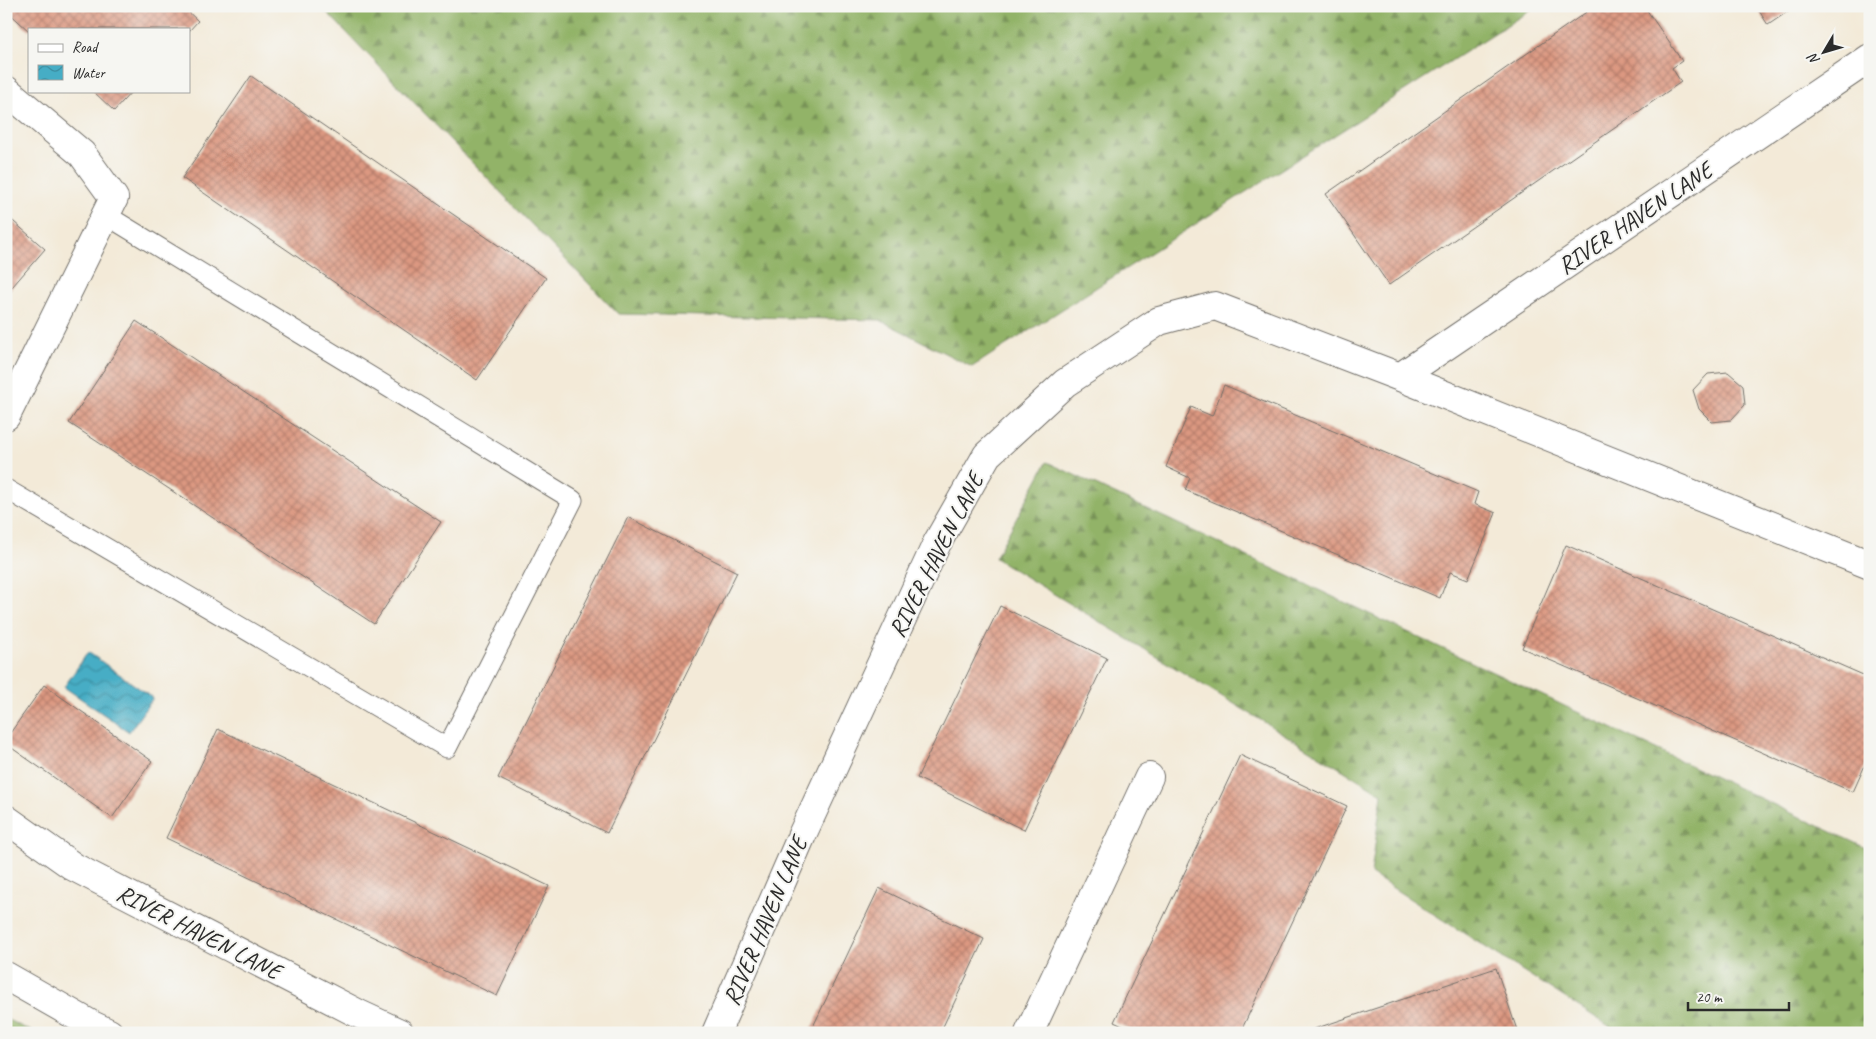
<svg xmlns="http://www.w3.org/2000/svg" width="1876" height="1039" font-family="Caveat,sans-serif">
<defs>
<pattern id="forest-firs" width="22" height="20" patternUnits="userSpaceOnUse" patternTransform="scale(1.25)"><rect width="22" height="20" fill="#92b368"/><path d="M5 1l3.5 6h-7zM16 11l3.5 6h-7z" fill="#779256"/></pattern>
<pattern id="water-waves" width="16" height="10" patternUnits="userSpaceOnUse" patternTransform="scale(1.25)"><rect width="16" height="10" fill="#46adc5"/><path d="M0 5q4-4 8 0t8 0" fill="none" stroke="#3b8da0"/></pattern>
<pattern id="building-cross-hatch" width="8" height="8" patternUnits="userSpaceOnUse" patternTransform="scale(1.25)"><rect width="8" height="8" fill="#dc9881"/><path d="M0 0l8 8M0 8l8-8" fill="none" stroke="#b37c6a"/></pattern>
</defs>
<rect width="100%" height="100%" fill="#f6f6f2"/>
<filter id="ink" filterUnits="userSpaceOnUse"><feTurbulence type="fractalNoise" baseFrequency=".02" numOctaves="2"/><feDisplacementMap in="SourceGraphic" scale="10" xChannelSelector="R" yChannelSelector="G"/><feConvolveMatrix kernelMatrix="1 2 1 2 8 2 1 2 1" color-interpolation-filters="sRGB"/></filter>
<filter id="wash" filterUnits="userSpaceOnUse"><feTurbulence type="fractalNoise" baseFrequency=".0096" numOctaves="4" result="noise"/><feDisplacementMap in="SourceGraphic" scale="20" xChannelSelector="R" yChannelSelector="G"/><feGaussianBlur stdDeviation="1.12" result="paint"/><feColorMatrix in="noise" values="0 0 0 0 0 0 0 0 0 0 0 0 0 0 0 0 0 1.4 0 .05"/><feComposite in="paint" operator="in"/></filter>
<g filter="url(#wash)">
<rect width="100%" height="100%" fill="#f3ead8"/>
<!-- forest -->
<path fill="url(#forest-firs)" stroke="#5e6f4a" d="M321 6H1537L972 367 880 320 618 314Z
M1047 462 1870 850V1033H1620L1371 874 1382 794 995 558Z
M6 1019 35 1033H6Z"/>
<!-- water -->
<path fill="url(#water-waves)" stroke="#386c78" d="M88 652 153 698 129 732 64 687Z"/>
<g id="blocks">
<!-- building -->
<path fill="url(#building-cross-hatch)" d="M6 6H182L198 21 189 31V29H29V31L6 10Z
M1595 6H1644L1682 61 1672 68 1681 82 1389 285 1326 194Z
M1756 6H1796L1768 25Z
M251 76 546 278 477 380 182 178Z
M93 91H132L114 111Z
M6 215 45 249 6 294Z
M136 321 441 522 374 624 69 423Z
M1728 372 1743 385 1745 405 1731 420 1712 422 1699 409 1693 390 1708 374Z
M1224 385 1478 492 1474 504 1496 513 1468 579 1450 572 1440 598 1185 490 1190 478 1166 467 1191 407 1212 416Z
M628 517 737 572 607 833 498 778Z
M1566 545 1870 678V754L1853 792 1522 648Z
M1000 606 1107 658 1024 830 917 778Z
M44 685 152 761 112 818 6 744V739Z
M218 729 549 886 497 996 166 838Z
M1240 755 1347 806 1240 1033H1137L1114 1022Z
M879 888 984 939 940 1033H810Z
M1496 968 1518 1033H1312L1311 1030Z"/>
</g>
</g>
<g filter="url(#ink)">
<use href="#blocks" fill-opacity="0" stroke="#716e68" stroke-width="1"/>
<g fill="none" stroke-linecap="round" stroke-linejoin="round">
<defs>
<path id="lane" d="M6 489 447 748 573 500 106 215"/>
<path id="street" d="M6 90 82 154 114 198 6 416
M1400 377 1870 58
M6 819 74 867 359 1014 400 1033
M6 976 92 1025 109 1033
M716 1033 802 835 937 543 987 455 1065 383 1159 321 1215 306 1400 377 1870 565
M1029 1033 1149 777"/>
</defs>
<!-- lane casing -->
<use href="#lane" stroke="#716e68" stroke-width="21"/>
<!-- street casing -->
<use href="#street" stroke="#716e68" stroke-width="30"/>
<!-- lane -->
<use href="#lane" stroke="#fff" stroke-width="19"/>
<!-- street -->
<use href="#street" stroke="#fff" stroke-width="28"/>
</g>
</g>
<g text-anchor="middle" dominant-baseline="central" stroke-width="4" stroke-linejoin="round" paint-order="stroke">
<!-- street labels -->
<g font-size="24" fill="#2b2b2b" stroke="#f6f6f2">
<text transform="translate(1635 218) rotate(-34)">RIVER HAVEN LANE</text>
<text transform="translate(936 555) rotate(-63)">RIVER HAVEN LANE</text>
<text transform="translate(765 921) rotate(-67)">RIVER HAVEN LANE</text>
<text transform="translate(199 932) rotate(27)">RIVER HAVEN LANE</text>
</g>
</g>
<!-- margin -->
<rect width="1876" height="1039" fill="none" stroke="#f6f6f2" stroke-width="25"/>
<!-- legend -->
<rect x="28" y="28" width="162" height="65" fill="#f6f6f2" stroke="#a5a5a2"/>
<rect x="38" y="44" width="25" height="8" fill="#ffffff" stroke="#a5a5a2"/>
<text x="72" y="52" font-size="15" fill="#2b2b2b">Road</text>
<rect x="38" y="65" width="25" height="15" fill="url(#water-waves)" stroke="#a5a5a2"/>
<text x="72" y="78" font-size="15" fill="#2b2b2b">Water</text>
<!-- north arrow -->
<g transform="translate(1824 52) rotate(232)" stroke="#f6f6f2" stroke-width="4" paint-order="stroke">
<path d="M0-4L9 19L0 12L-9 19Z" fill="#2b2b2b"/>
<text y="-8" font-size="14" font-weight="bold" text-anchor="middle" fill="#2b2b2b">N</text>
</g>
<!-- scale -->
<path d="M1688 1002v8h101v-8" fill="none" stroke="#2b2b2b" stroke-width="2.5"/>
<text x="1696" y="1002" font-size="15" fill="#2b2b2b" stroke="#f6f6f2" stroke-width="4" paint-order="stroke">20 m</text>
</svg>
